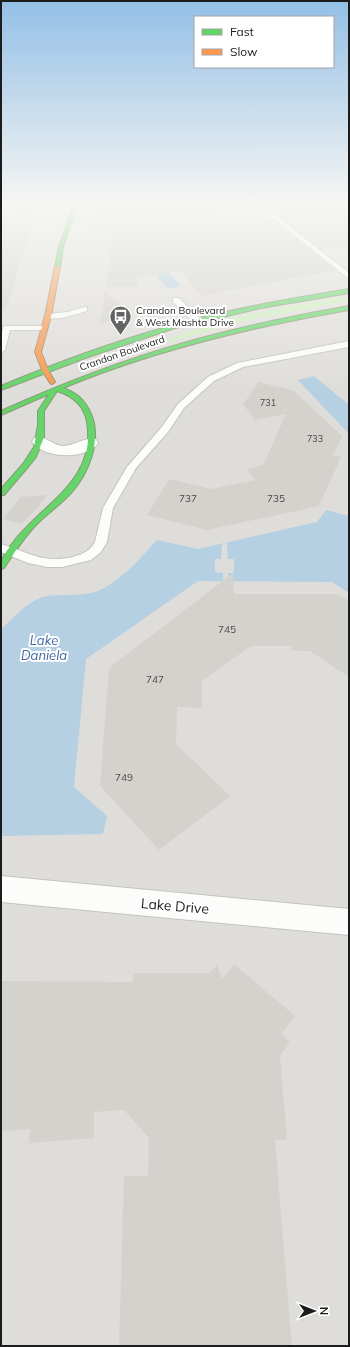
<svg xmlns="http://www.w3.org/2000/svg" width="350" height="1347" font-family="Mulish,sans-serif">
<rect width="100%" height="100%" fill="#ecebe4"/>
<!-- residential -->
<path fill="#dfddda" d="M1 201H349V1346H1Z"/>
<!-- grass -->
<path fill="#cfedbf" d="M349 296V301L245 321 162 344 100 364 98 362 230 318 306 303Z"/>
<!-- parking -->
<path fill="#deddda" d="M349 245V270L322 249Z
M1 320H16L6 363 1 365Z"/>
<!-- water -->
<path fill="#b5d0e2" d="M169 273 181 286 168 289 156 276Z
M314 376 349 405V434L298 380Z
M326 510 349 516V593L332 582 198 581 86 659 74 787 107 816 103 834 1 836V630C12 618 30 599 47 596 64 594 87 597 102 589 124 578 140 558 157 540L198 549 317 522Z"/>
<!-- pier -->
<path fill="#dcdcd9" d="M227 543 228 559H234V573H228L229 582H223V573L215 572V559H221L222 544Z"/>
<!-- building -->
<path fill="#d4d2cd" d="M133 201H206L219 215 251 213V215L253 216 266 217 273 220 335 270 201 296 181 271 138 278 137 287H106L114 229H94L97 207Z
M17 204 38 205 6 310 1 309V212L16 209Z
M342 205 349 210V245L321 249 279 216 269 211Z
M105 292 134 315 100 324Z
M259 382 294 391 342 436 333 455 341 457 319 506 207 530 147 515 169 479 211 489 255 480 247 469 263 465 286 414 255 420 243 404Z
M47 495 38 507 21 524 3 519 21 497Z
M233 573 234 594H338L349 601V677L310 651H292L291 646H251L202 681V708L177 707 176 744 230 796 159 850 100 786 109 668Z
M234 964 295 1016 281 1034 290 1042 280 1056 287 1140H275L292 1346H119L124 1176H148L149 1138 124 1110 94 1112V1138L29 1143 30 1129 1 1131V981L133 982V973H209L217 965 222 979Z"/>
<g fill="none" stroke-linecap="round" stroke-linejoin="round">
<defs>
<path id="lane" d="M329 201H349V203L278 209 275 207 278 205Z
M255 212H267L278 217 349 273V279L274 219 266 216 253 215 252 214Z
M173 298H179L200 319V323H194L173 302Z
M84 307H87V311C77 314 52 323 44 316L48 314 68 312Z
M4 326H43L47 328 43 330H10L5 350 1 353V335Z
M349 341V347L243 367 214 381 184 408 168 432 136 468 113 508 107 542 101 552 91 560 62 567H47L28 563 1 552V544C28 552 43 564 73 557 83 554 90 551 95 542L103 508 127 467 161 428 178 404 208 377 237 363Z"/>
<path id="street" d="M40 437C49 439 55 446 64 446 76 445 84 437 96 439L98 443C87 460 44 459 32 442L34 438Z
M1 876 349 909V935L1 902Z"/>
<path id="fast" d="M75 201H79L63 247 60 267 55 268 59 247Z
M349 289V293L261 308 175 328 88 357 1 390V386C56 363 113 342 170 326 229 309 289 299 349 289Z
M349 306V310C251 327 155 350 63 388 77 393 85 400 91 414 102 440 89 473 71 493 61 504 48 513 37 524 24 537 14 553 4 568L1 569C1 558 5 553 12 544 41 504 97 482 87 422 84 405 73 396 57 391L44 411V437L36 457 28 467 4 495H1V489L23 464 34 447 38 425V411L49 394 1 415V411C59 385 118 362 180 344 235 328 292 316 349 306Z"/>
<path id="slow" d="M55 266 60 267 51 316 41 352 48 370 55 382 52 384 50 383 42 370 35 352 45 316Z"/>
</defs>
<!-- lane casing -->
<use href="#lane" stroke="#c4c3c0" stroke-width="2"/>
<!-- street casing -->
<use href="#street" stroke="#c4c3c0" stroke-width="2"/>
<!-- fast casing -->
<use href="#fast" stroke="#90967c" stroke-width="2"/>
<!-- slow casing -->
<use href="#slow" stroke="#90967c" stroke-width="2"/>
<!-- lane -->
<use href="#lane" fill="#fcfcfb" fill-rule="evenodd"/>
<!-- street -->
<use href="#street" fill="#fcfcfb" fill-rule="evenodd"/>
<!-- fast -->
<use href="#fast" fill="#63d668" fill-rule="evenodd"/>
<!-- slow -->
<use href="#slow" fill="#ff974d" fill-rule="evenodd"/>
</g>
<!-- sky -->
<linearGradient id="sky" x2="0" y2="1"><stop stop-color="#93bfe6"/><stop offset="0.52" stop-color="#f6f6f3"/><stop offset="1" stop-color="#f6f6f3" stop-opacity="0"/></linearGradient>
<rect width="350" height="389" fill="url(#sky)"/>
<!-- icons -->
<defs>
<symbol id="bus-pin" viewBox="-11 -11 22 30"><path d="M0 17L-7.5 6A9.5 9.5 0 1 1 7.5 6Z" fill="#656462" stroke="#fff"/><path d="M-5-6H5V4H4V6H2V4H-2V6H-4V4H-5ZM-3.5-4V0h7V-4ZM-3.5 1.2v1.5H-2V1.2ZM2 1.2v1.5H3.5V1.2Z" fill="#fff"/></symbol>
</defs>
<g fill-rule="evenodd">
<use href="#bus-pin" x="108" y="304" width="25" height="34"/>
</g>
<g text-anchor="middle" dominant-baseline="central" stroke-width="4" stroke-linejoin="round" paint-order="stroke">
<!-- far-number labels -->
<g font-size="9" fill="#4b4a49">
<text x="268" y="402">731</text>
<text x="315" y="438">733</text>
</g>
<!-- far-poi labels -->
<g font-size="10" fill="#1c1c1c" stroke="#fff" text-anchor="start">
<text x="136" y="310">Crandon Boulevard<tspan x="136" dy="12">&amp; West Mashta Drive</tspan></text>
</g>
<!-- far-street labels -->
<g font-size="10" fill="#1c1c1c" stroke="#fff">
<text transform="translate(122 353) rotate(-19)">Crandon Boulevard</text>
</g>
<!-- number labels -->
<g font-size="10" fill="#4b4a49">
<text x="188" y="498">737</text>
<text x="276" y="498">735</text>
<text x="227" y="629">745</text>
<text x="155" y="679">747</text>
<text x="124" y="777">749</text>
</g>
<!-- water labels -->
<g font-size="13" font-style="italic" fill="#4164b4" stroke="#fff">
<text x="44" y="640">Lake<tspan x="44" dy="15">Daniela</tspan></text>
</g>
<!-- near-street labels -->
<g font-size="14" fill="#1c1c1c" stroke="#fff">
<text transform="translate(175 906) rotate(5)">Lake Drive</text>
</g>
</g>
<!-- border -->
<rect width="350" height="1347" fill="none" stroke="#1c1c1c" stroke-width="4"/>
<!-- legend -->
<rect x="194" y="16" width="140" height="52" fill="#ffffff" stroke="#a4a4a4"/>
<rect x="202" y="29" width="20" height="6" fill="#63d668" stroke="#a4a4a4"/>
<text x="230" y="36" font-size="12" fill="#1c1c1c">Fast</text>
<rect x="202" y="49" width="20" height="6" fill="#ff974d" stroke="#a4a4a4"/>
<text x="230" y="56" font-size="12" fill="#1c1c1c">Slow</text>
<!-- north arrow -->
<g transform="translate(314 1311) rotate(90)" stroke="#ffffff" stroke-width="3" paint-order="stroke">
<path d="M0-3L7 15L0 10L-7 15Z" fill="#1c1c1c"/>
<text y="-6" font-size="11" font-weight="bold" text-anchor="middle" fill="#1c1c1c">N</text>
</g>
</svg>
